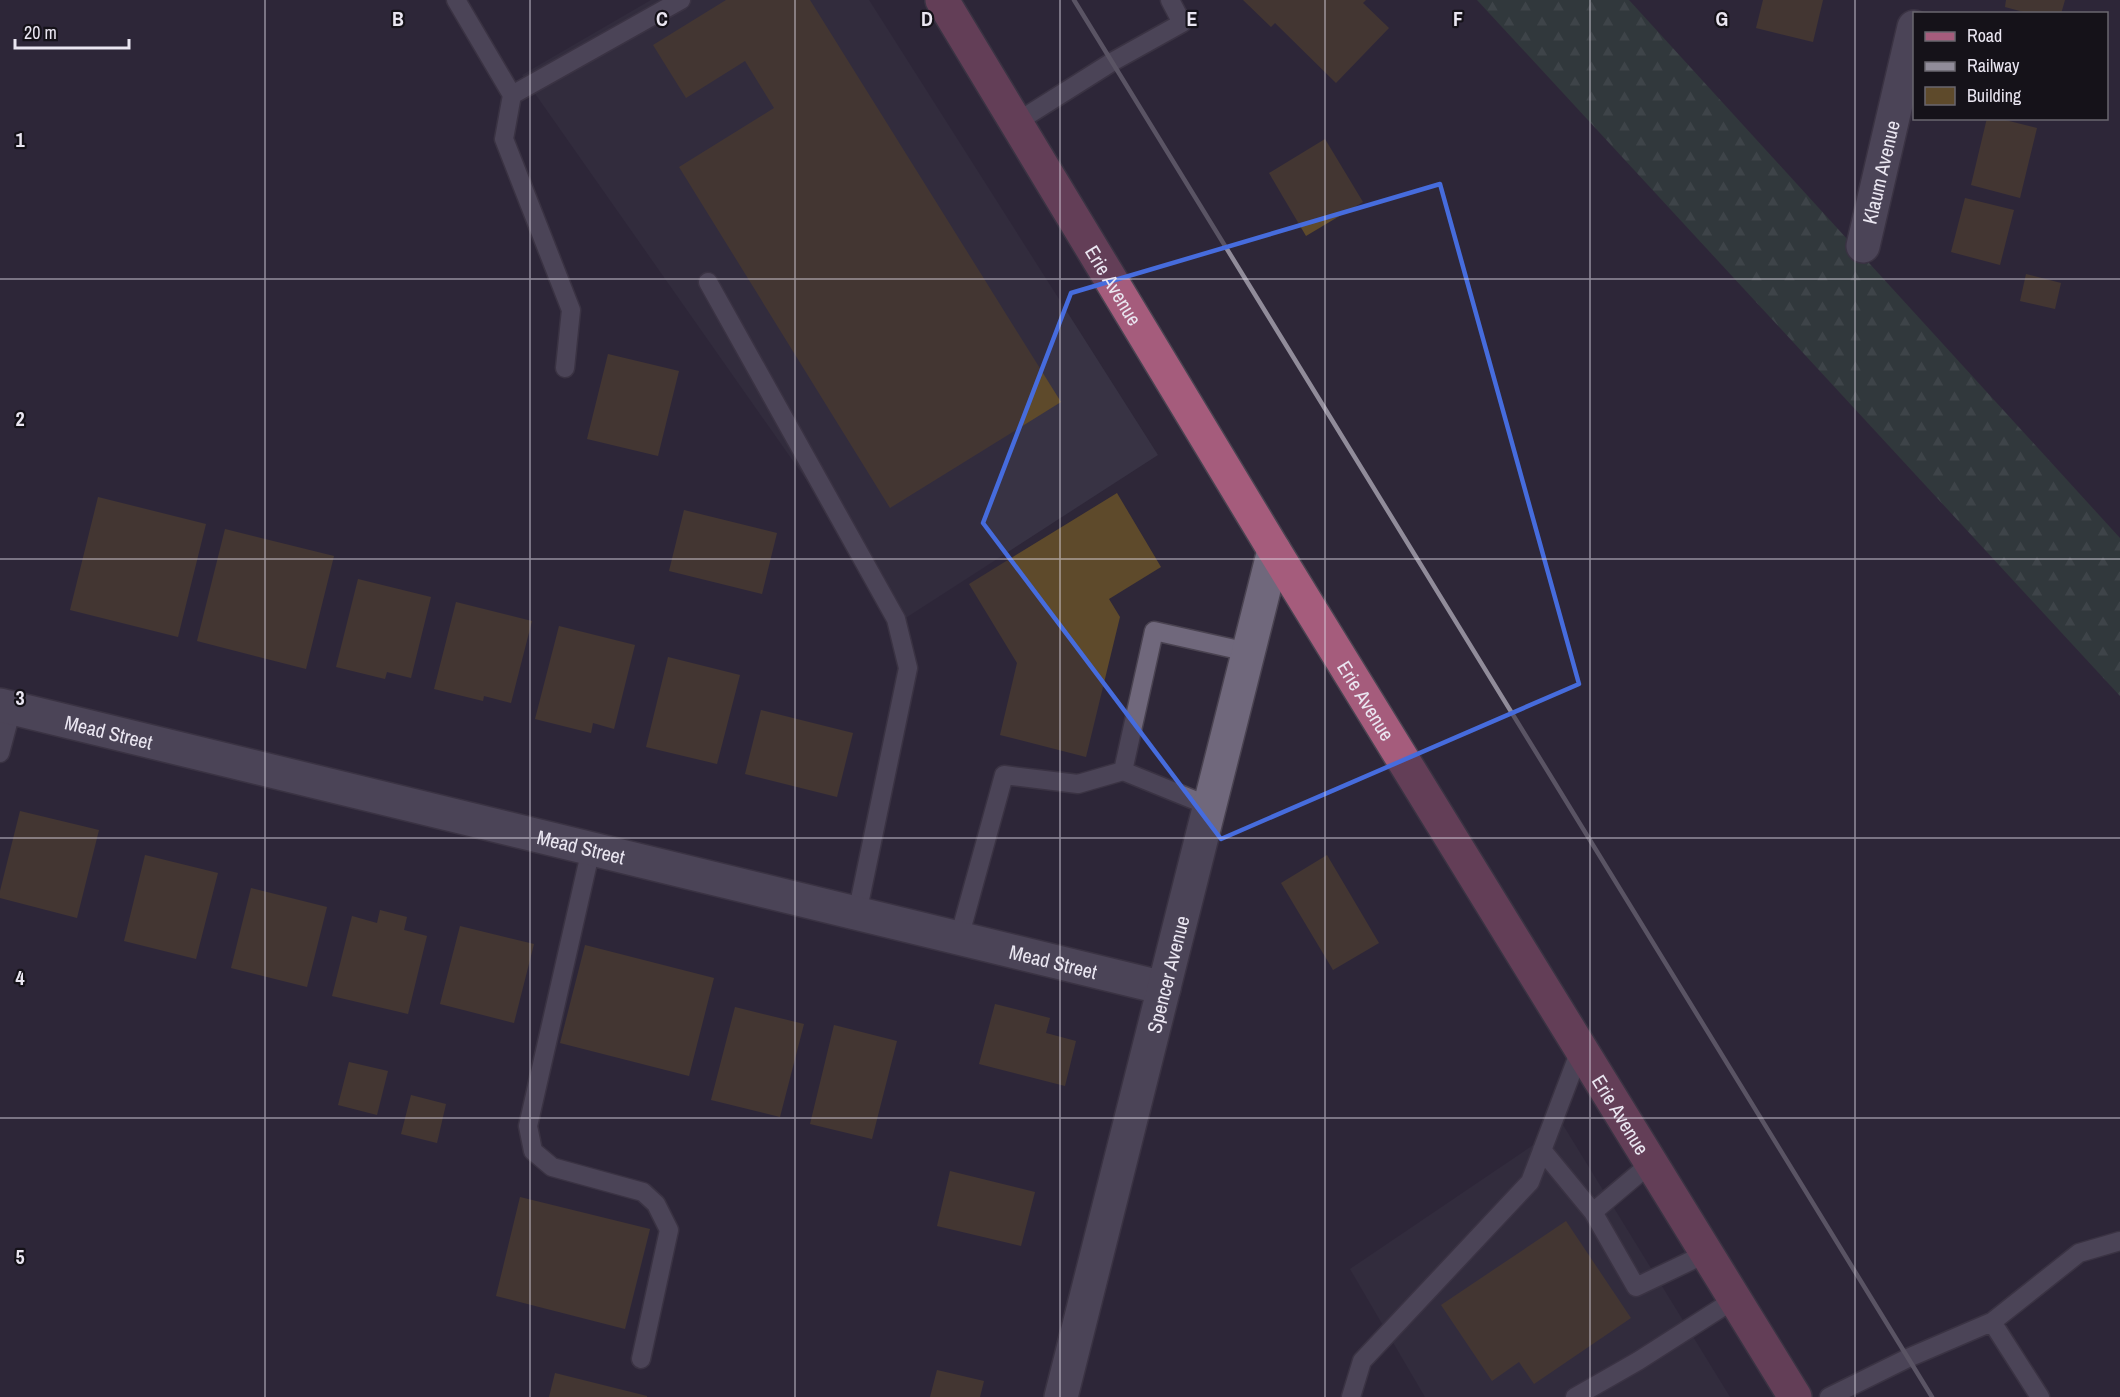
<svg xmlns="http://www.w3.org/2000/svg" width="2120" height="1397" font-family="'Archivo Narrow',sans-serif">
<defs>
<pattern id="forest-firs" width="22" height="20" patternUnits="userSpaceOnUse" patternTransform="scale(1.5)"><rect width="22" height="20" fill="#364e41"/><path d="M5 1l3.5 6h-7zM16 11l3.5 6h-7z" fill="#53685d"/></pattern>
</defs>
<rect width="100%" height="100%" fill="#2e2738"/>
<!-- commercial -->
<path fill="#383344" d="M651 0H869L1158 455 904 619 522 75Z
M1563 1125 1730 1397H1425L1350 1269Z"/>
<!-- forest -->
<path fill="url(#forest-firs)" d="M1477 0H1629L2120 538V696Z"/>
<!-- building -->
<path fill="#5e4a2b" d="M726 0H810L1061 402 890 508 679 167 774 108 745 61 686 98 653 45Z
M1243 0H1366L1363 3 1389 28 1336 83 1275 23 1271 27Z
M1763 0H1823L1813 42 1756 28Z
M2006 0H2065L2061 14H2031L2005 7Z
M1987 118H1997L2037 128 2020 198 1971 185Z
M1325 139 1363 202 1306 236 1269 173Z
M1965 198 2014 210 2000 265 1951 252Z
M2026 274 2061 283 2055 309 2020 301Z
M608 354 679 371 658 456 587 439Z
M1117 493 1161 567 1109 599 1120 617 1086 757 1000 735 1017 663 969 584Z
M98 497 206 524 178 637 70 610Z
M684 510 777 533 762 594 669 571Z
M225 529 334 556 306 669 197 641Z
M358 579 431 597 411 678 387 672 385 679 336 667Z
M456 602 532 621 511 703 484 696 483 701 434 689Z
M559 626 635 645 614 729 593 723 591 733 535 719Z
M668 657 740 675 717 764 646 747Z
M761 710 853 733 837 797 745 774Z
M20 811 99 830 77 918 0 898V891Z
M145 855 218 873 196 959 124 941Z
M1327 855 1379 943 1333 970 1281 883Z
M251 888 327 907 307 987 231 968Z
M380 910 407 917 404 930 427 936 408 1014 332 996 352 916 377 923Z
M460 926 534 944 514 1023 440 1004Z
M585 945 714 978 689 1076 560 1043Z
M995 1004 1050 1018 1046 1033 1076 1041 1065 1086 979 1064Z
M735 1007 804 1024 780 1117 711 1100Z
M834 1025 897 1041 872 1139 810 1124Z
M349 1062 388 1071 377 1115 338 1105Z
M411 1095 446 1104 437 1143 401 1134Z
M950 1171 1035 1192 1021 1246 937 1226Z
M520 1197 650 1229 625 1329 496 1296Z
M1566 1221 1631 1318 1534 1384 1519 1362 1492 1381 1441 1305Z
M937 1370 984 1381 980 1397H930Z
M555 1373 647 1396V1397H549Z"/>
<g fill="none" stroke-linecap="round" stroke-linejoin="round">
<defs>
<path id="service" d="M456 0 512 95
M1017 122 1112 62 1182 23 1170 0
M708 282 896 619 908 668 857 914
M565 368 571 310 504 139 512 95 681 0
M0 753 12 708
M1209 806 1123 771 1154 631 1248 652
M591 849 528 1126 533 1151 552 1167 643 1192 656 1204 669 1230 641 1359
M959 938 1004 775 1078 784 1123 771
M1542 1150 1593 1212
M1651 1163 1593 1212 1636 1287 1707 1253
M1351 1397 1362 1361 1530 1182 1581 1048
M1575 1397 1638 1361 1735 1299
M1829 1397 1908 1358 1994 1321
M2040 1397 1992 1322 2079 1253 2120 1241"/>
<g id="minor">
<path id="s1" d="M1863 246 1914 27"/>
<path id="s2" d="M0 705 1164 988"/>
<path id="s3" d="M1061 1397 1274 550"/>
</g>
<g id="primary">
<path id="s4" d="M942 0 1274 550 1795 1397"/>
</g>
</defs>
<!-- service casing -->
<use href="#service" stroke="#4a4351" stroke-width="21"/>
<!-- minor casing -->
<use href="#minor" stroke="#4a4351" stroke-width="36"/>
<!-- primary casing -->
<use href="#primary" stroke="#4a4351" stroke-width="36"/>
<!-- service -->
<use href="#service" stroke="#70687c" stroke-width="18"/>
<!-- minor -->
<use href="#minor" stroke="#70687c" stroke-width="33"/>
<!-- primary -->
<use href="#primary" stroke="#a55c7c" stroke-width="33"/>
<!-- rail -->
<path stroke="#918c9a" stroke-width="4.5" d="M1074 0 1932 1397"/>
</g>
<!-- marked area -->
<path d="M0 0H2120V1397H0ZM1440 184 1579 684 1221 839 983 523 1071 293Z" fill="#2e2738" fill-opacity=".55" fill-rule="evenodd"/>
<path fill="none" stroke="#466cdd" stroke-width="4.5" stroke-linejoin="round" d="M1440 184 1579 684 1221 839 983 523 1071 293Z"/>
<!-- grid -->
<path fill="none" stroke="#eae6f1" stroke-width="1.5" stroke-opacity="0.55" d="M265 0V1397M530 0V1397M795 0V1397M1060 0V1397M1325 0V1397M1590 0V1397M1855 0V1397M0 279H2120M0 559H2120M0 838H2120M0 1118H2120"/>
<g text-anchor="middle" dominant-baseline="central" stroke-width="4.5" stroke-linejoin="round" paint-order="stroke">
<!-- street labels -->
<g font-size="20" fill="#eae6f1" stroke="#151219">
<text stroke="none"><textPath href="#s1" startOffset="76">Klaum Avenue</textPath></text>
<text stroke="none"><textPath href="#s4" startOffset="333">Erie Avenue</textPath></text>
<text stroke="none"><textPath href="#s4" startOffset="819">Erie Avenue</textPath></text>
<text stroke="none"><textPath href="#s2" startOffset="112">Mead Street</textPath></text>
<text stroke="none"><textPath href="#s2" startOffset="598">Mead Street</textPath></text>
<text stroke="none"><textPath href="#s2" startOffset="1084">Mead Street</textPath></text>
<text stroke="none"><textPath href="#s3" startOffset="436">Spencer Avenue</textPath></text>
<text stroke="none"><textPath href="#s4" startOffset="1305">Erie Avenue</textPath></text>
</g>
</g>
<g font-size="20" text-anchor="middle" font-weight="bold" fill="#eae6f1" stroke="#151219" stroke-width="4.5" stroke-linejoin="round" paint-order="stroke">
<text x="398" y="26">B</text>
<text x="662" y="26">C</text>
<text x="927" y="26">D</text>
<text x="1192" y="26">E</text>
<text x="1458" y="26">F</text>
<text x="1722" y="26">G</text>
<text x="20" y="147">1</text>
<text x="20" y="426">2</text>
<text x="20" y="705">3</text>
<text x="20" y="985">4</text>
<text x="20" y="1264">5</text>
</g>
<!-- legend -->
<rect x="1913" y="12" width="195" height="108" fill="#151219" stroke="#6a676f" stroke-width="1.5"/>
<rect x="1925" y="32" width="30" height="9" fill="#a55c7c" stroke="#6a676f" stroke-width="1.5"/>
<text x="1967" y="42" font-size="18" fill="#eae6f1">Road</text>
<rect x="1925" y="62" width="30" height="9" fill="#918c9a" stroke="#6a676f" stroke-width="1.5"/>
<text x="1967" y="72" font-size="18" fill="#eae6f1">Railway</text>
<rect x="1925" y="87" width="30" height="18" fill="#5e4a2b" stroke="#6a676f" stroke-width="1.5"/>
<text x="1967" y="102" font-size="18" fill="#eae6f1">Building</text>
<!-- scale -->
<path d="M15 39v9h114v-9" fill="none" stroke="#eae6f1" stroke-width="3"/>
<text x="24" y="39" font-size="18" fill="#eae6f1" stroke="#151219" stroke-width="4.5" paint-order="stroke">20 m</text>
</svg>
